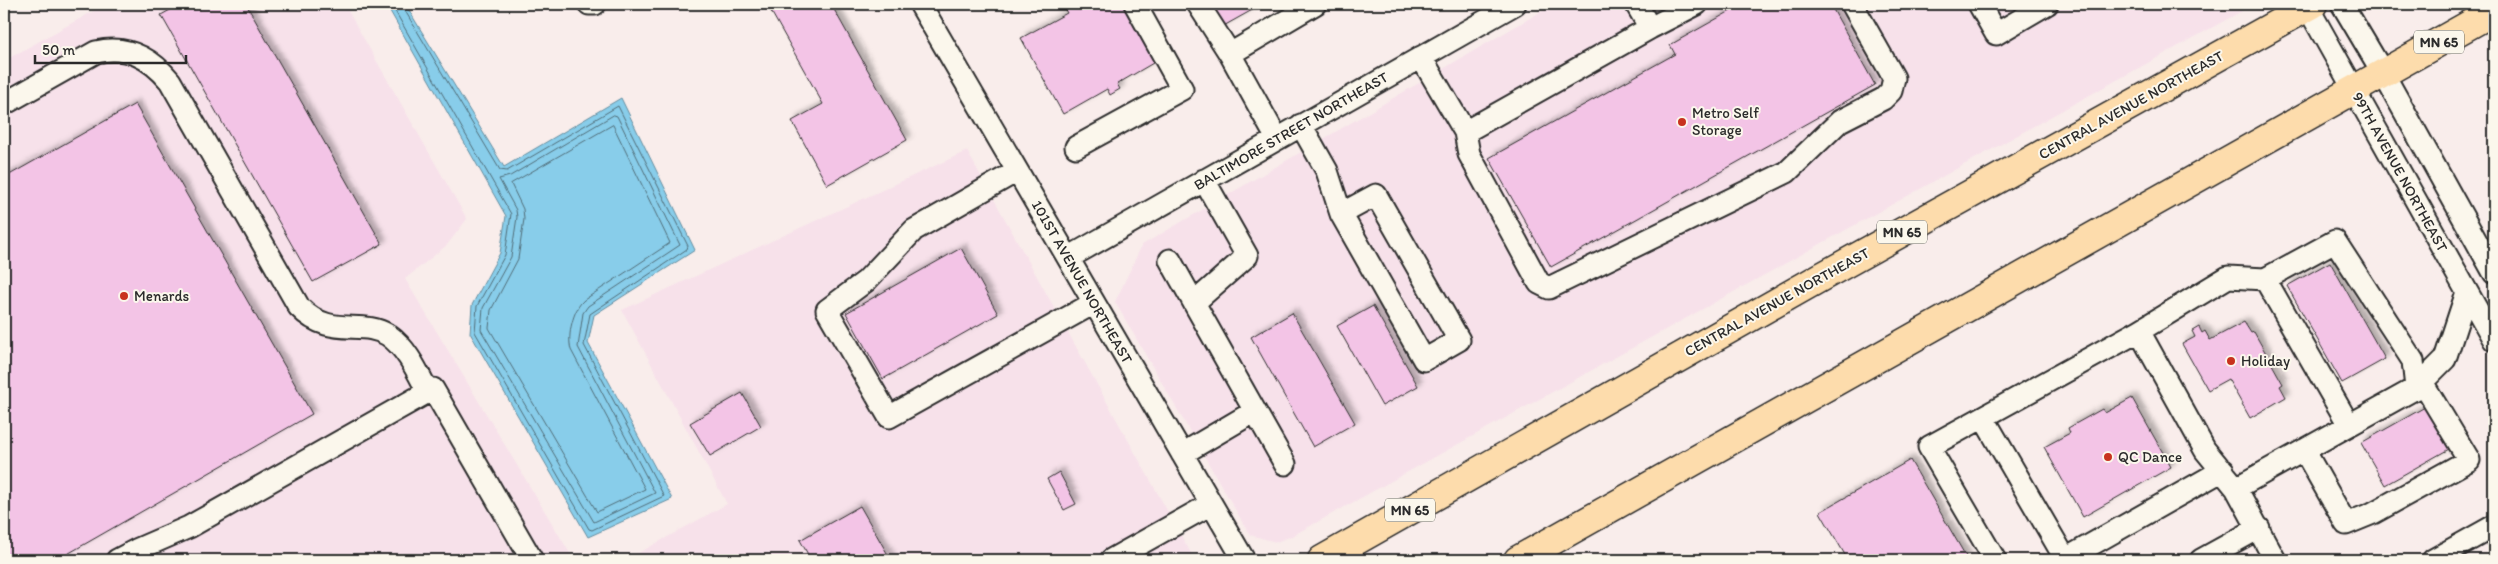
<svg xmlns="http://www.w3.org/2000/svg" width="2498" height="564" font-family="Itim,sans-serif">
<defs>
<filter id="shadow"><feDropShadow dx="4.5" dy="-4.5" stdDeviation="2.5" flood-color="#0004"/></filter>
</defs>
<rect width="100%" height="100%" fill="#f9edeb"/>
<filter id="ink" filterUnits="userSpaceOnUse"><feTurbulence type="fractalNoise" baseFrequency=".02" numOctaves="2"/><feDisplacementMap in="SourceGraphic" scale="10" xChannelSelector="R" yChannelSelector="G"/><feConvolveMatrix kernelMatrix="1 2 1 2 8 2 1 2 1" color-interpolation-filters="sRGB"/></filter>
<g filter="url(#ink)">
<!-- built -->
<path fill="#f7e1ea" d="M106 4H344L467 219 447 245 405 279 574 560H4V61Z
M1554 4H2242V11L1292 536 1276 542 1250 535 1115 302 1142 245Z
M967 151 1192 555 1191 560H626L727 504 622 310Z"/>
<!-- water -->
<path fill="#88cdea" stroke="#638c9e" d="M386 4H405L504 167 621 98 695 250 594 315 588 343 672 499 588 537 470 333 472 305 500 253 506 216Z"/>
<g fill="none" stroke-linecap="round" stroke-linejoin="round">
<!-- shore -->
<path stroke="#506c77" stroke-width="1" d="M391 4 511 214 505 255 477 306 475 332 589 529 592 530 664 496 584 345 590 314 687 249 688 246 618 106 507 171 500 170 401 4
M614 115 617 116 680 245 588 306 583 313 578 347 655 493 594 522 481 330 483 308 511 257 517 217 516 210 499 179 510 176Z
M613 125 670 243 584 300C573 309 567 336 571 350L645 489 597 512 489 328 491 310 518 259 524 219 523 209 511 184Z"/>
</g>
<!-- building -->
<path fill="#f3c4e6" stroke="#2b2b2b" filter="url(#shadow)" d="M181 4H246L382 244 313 282 161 15Z
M772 4H831L907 140 827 185 792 121 823 104 768 6Z
M1073 4H1129L1160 59 1117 84 1120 89 1110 95 1107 89 1063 114 1021 38 1067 13 1064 8Z
M1206 4H1263L1220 28Z
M1743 4H1830L1875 85 1551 267 1489 158 1675 54 1670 45Z
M135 104 312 414 57 560H4V178Z
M961 248 998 314 883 379 846 313Z
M2330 262 2385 359 2342 383 2287 286Z
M1373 306 1418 386 1382 406 1337 326Z
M1292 313 1355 423 1313 447 1251 337Z
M2244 322 2251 333 2254 332 2283 384 2280 386 2286 397 2250 418 2228 379 2208 390 2182 344 2195 337 2192 331 2199 327 2202 333 2205 331 2210 340Z
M742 393 761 426 710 456 690 423Z
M2132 398 2171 467 2083 517 2044 447 2070 433 2068 428 2102 409 2105 413Z
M2425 407 2449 449 2385 485 2361 443Z
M1910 460 1968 560H1848L1820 512Z
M1059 472 1076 504 1064 510 1047 479Z
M860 506 891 560H811L800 540Z"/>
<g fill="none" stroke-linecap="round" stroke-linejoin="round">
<defs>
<path id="minor" d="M589 4H595
M920 4 1244 560
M1198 4 1230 54
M1979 4 1996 34 2047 4
M2306 4 2494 340
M2342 4 2383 73 2494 273
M1650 28 1697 4
M1421 57 1465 132 1650 28 1636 4
M4 104 96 52C127 45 150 57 170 81L299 307C331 340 361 318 388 335 407 348 418 373 428 392
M1301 125 1327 171 1341 214 1424 360 1459 340 1376 195 1341 214
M1465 132 1469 154 1539 283 1549 288 1787 172 1840 121 1883 99 1891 91 1894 78 1852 4
M1277 139 1230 54 1315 4
M1076 147 1182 89 1135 4
M1017 171 914 230 866 281 827 310 889 417 1094 303
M1068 258 1515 4
M1170 260 1194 303
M2416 388 2445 359 2467 292
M1255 411 1285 464
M1983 417 2066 560
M2304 450 2346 524 2373 513 2469 460 2422 382
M1182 454 1255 411 1194 303 1247 256 1204 180
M2236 488 2205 450 2139 331 2228 277 2265 279
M117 560 136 550 189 527 433 389 532 560
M1111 560 1211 504
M1995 560 1929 447 2139 331
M2064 560 2223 470
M2201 560 2259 528
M2275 560 2236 488C2296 455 2356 421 2416 388L2413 361 2335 241 2265 279 2349 425
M2433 560 2494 526"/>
<path id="highway" d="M1322 560 1823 276 2313 4
M1518 560 2494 11"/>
</defs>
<!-- minor casing -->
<use href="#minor" stroke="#2b2b2b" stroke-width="25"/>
<!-- highway casing -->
<use href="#highway" stroke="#2b2b2b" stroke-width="31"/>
<!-- minor -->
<use href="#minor" stroke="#fbf7ec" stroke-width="21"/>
<!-- highway -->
<use href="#highway" stroke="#fddcac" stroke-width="28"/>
</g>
</g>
<!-- markers -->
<g fill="#c8321e" stroke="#fbf7ec" stroke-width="2">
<circle cx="1682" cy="122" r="5"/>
<circle cx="124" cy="296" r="5"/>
<circle cx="2231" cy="361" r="5"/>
<circle cx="2108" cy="457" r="5"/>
</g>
<g text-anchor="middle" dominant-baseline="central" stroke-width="4" stroke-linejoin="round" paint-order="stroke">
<!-- shield labels -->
<g fill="#fbf7ec" stroke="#696865" stroke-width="1">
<rect x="2414" y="30.5" width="50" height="23" rx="4"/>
<rect x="1877" y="220.5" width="50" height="23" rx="4"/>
<rect x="1385" y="498.5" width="50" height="23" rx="4"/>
</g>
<g font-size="14" font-weight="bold" fill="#2b2b2b">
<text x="2439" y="42">MN 65</text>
<text x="1902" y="232">MN 65</text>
<text x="1410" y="510">MN 65</text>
</g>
<!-- street labels -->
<g font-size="15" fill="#2b2b2b" stroke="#fbf7ec">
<text transform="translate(2131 105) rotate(-29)">CENTRAL AVENUE NORTHEAST</text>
<text transform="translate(1291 131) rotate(-30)">BALTIMORE STREET NORTHEAST</text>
<text transform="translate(2400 172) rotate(61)">99TH AVENUE NORTHEAST</text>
<text transform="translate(1082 282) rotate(60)">101ST AVENUE NORTHEAST</text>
<text transform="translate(1777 302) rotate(-29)">CENTRAL AVENUE NORTHEAST</text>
</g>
<!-- poi labels -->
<g font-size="15" fill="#2b2b2b" stroke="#fbf7ec" text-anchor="start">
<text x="1692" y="113">Metro Self<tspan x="1692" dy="17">Storage</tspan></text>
<text x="134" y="296">Menards</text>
<text x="2241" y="361">Holiday</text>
<text x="2118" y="457">QC Dance</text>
</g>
</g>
<!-- margin -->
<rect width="2498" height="564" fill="none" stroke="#fbf7ec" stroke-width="20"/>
<rect x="10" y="10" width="2478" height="544" fill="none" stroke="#2b2b2b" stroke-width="2" filter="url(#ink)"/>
<!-- scale -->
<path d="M35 55v8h151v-8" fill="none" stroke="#2b2b2b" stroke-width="2.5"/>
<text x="42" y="55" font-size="15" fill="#2b2b2b" stroke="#fbf7ec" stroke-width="4" paint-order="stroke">50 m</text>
</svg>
